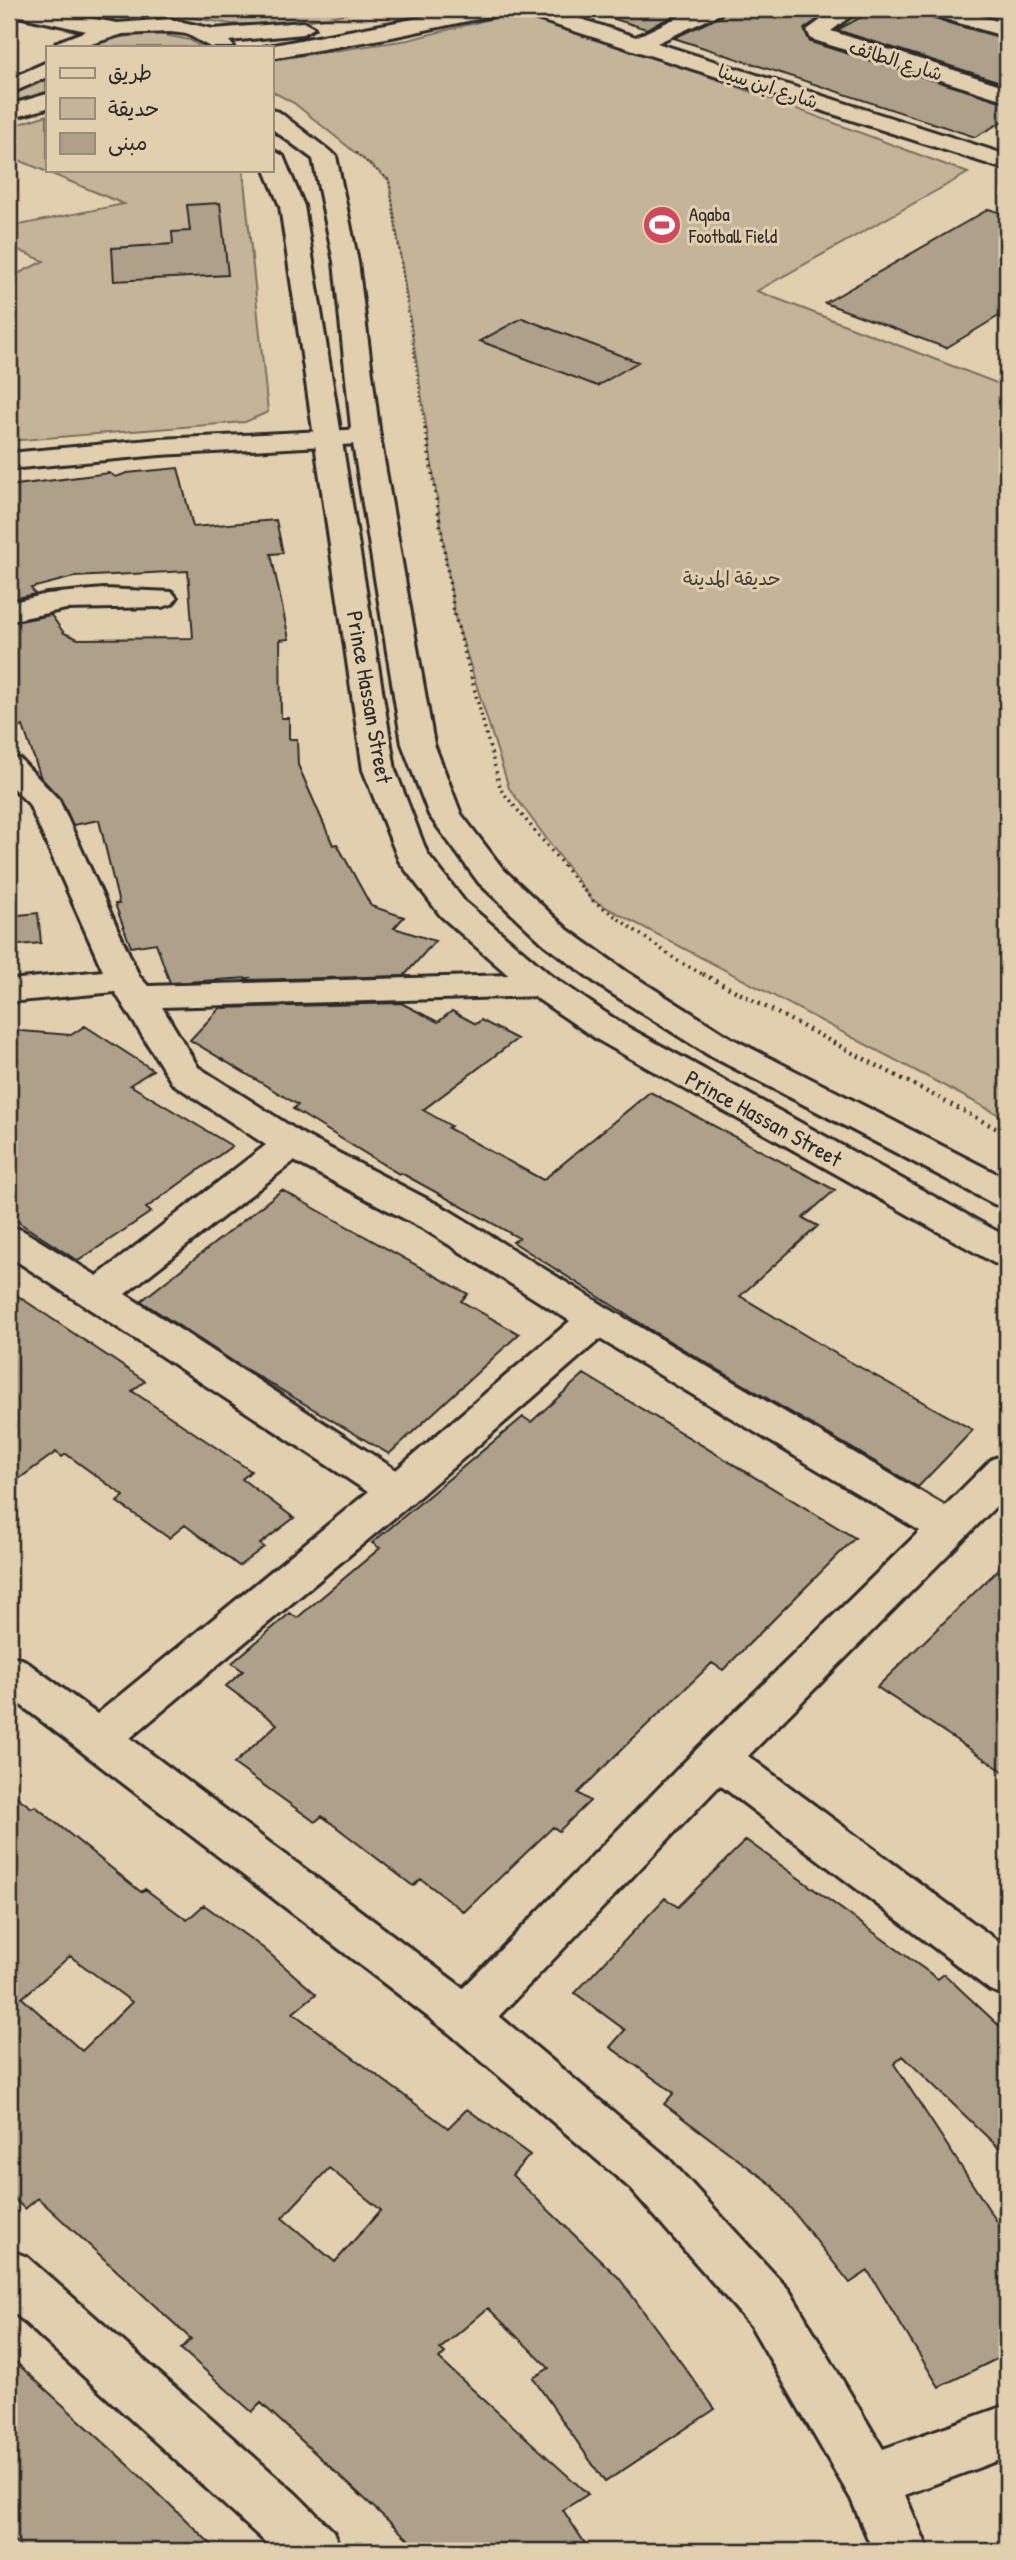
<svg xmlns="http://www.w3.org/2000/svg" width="1016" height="2560" font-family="'Patrick Hand','Playpen Sans Arabic',sans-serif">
<rect width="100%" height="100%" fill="#e2cfad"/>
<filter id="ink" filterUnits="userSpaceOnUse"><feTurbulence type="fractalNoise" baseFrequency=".0143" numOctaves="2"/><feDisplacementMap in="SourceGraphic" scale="14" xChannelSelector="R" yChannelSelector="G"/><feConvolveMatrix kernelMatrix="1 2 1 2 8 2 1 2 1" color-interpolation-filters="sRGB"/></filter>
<g filter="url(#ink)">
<!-- green -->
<path fill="#c4b498" stroke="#787062" stroke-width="2" d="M33 9H373L289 24H231L174 15 91 19Z
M506 15 541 21 647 53 968 173 757 291 1007 387V1119L592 900 509 788 455 617 389 180 294 103 271 91V60L408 40Z
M154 33 190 40 201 47H90L113 38Z
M45 78 47 95 9 106V93Z
M47 115V170H243L268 412 245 422 9 441V278L44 261 9 246V227L124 204 9 156V127Z"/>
<!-- building -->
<path fill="#afa189" stroke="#2b2b2b" stroke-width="2" fill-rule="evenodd" d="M603 9H689L646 29 602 15Z
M724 9H796L821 17 804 29 810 42 1007 103V119L975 137 674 38 721 16Z
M876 9H914L927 17 1007 39V84L837 30Z
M220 203 228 275 114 281 112 248 173 244 172 232 190 231 187 205Z
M989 209 1007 215V311L946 348 825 303Z
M522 318 638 362 597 386 480 341Z
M178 468 193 527 276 520 283 553 271 554 289 639 280 640 281 718H289V739H297L298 765 333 845 337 844 371 906 404 917 394 928 435 941 404 976 246 980 249 978 170 983 156 943 131 947 115 904H119L99 820 73 825 61 799 41 778 23 726 9 732V623L51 615 64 633 78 639 193 638 188 571 74 577 31 588 35 594 9 600V486L109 473 116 477 127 473Z
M38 913 41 943 9 946V916Z
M401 1003 438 1022 452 1011 476 1024 481 1020 517 1039 423 1110 451 1126 448 1128 543 1180 650 1092 835 1190 803 1218 818 1226 740 1296 838 1355 973 1430 918 1487 654 1332 513 1242 519 1238 401 1173 399 1174 293 1109 298 1105 190 1040 220 1008Z
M85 1026 153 1070 130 1085 232 1146 146 1208 151 1212 78 1261 9 1216V1030L71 1035Z
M282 1190 468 1294 461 1301 519 1334 389 1454 234 1362 141 1301Z
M9 1290 145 1381 132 1391 251 1471 242 1479 294 1518 260 1544 264 1547 239 1566 185 1525 169 1538 117 1502 124 1496 66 1454 62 1457 56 1452 9 1486Z
M584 1374 855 1538 723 1670 712 1663 623 1748 578 1793 590 1801 559 1831 553 1827 464 1912 421 1879 413 1886 322 1816 315 1822 234 1764 277 1724 226 1686 243 1671 232 1663 290 1613 297 1618 380 1548 372 1543 523 1417 531 1422Z
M1007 1561V1774L877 1687Z
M9 1791 32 1808 35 1806 141 1892 145 1889 187 1920 204 1905 263 1948 316 1994 293 2013 448 2128 467 2109 530 2155 512 2175 619 2278 715 2409 605 2482 533 2378 549 2368 488 2308 440 2349 445 2353 439 2359 588 2494 563 2510 590 2551H421L261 2403 252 2412 181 2349 191 2339 38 2198 25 2209 9 2194ZM70 1956 132 2002 82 2051 22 1998ZM329 2168 381 2210 335 2262 282 2218Z
M746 1840 938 1979 944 1974 1007 2033V2156L903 2056 894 2064 1007 2237V2354L939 2387 868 2271 850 2283 771 2184 664 2104 674 2093 610 2047 625 2030 575 1993 665 1898 678 1907Z
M9 2356 133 2469 218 2551H24L9 2536Z"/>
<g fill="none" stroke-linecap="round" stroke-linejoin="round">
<defs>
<path id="minor" d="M518 9H550L636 37 695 9H722L720 14 657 43 1007 155V170L521 14Z
M836 9H852L855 13 831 31 1007 87V101L811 39 807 30Z
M925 9H957L1007 24V37L928 14Z
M366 429 376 431 380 437 376 443 160 455 9 469V453L160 439Z
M104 589 172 592 177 598 172 604 162 607 66 609 9 621V603L47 594Z
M9 757 20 759 59 800 139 976 148 986 541 974 553 977 558 985 553 993 541 996 162 1007 198 1067 304 1135 450 1211 611 1310 945 1506 992 1459 1007 1455V1495L748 1756 1007 1948V1996L990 1990 720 1785 499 2016 667 2157 789 2290 883 2449 1007 2405V2457L905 2495 929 2551H873L851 2499 751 2326 631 2189 449 2033 9 1696V1655L24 1660 97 1714 368 1492 9 1256V1226L22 1230 97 1276 266 1145 172 1083 115 992 9 1002V980L103 971 29 804 9 784ZM294 1161 424 1229 570 1321 396 1470 125 1294ZM600 1339 920 1531 701 1745 463 1988 130 1738 413 1502Z
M9 2250 27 2257 296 2494 333 2531 341 2551H275L9 2308Z"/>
<path id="major" d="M9 9H39L117 23 170 19 213 29 303 22 314 28 303 34 229 41 234 47H210L187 34 170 32 123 34 82 47H54L57 42 86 31 9 14Z
M467 9H507L496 15 392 37 271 58V47H263Z
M47 62V77L9 94V79Z
M47 94V108L9 119V105Z
M271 110 279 112 336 156 358 262 380 437 434 744 461 814 503 869 568 930 627 972 731 1038 1007 1179V1208L994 1204 707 1054 603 988 544 944 479 883 429 815 402 744 352 437 334 262 313 159 271 128Z
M271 149 283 156 304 206 395 770 427 853 465 902 553 977 622 1024 1007 1237V1267L994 1263 598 1040 529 993 441 916 399 861 363 770 280 206 265 170H271Z"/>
</defs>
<!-- minor casing -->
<use href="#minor" stroke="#2b2b2b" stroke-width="6"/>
<!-- major casing -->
<use href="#major" stroke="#2b2b2b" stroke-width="6"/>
<!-- path-far2 -->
<path stroke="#2b2b2b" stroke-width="2.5" stroke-dasharray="1 3.5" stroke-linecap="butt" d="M356 153 389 180 425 429"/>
<!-- path-far1 -->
<path stroke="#2b2b2b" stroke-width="3.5" stroke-dasharray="2 4.5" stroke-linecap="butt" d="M425 428 454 612 501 790 592 900 678 961 706 976"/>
<!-- path -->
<path stroke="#2b2b2b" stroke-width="4.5" stroke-dasharray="2 5" stroke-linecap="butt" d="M703 974 1007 1134"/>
<!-- minor -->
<use href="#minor" fill="#e2cfad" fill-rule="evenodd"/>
<!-- major -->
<use href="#major" fill="#e2cfad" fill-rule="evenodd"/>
</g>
</g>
<!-- icons -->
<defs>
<symbol id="stadium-disc" viewBox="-11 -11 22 22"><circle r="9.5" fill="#d1495b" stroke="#e2cfad"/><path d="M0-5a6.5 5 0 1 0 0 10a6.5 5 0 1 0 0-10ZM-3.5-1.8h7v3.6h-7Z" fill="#fff"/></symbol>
</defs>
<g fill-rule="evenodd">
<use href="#stadium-disc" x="640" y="203" width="44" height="44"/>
</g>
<g text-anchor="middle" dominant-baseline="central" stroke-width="6" stroke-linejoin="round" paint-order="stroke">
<!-- far-street labels -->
<g font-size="19" fill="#2b2b2b" stroke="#e2cfad">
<text transform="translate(896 60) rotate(17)">شارع الطائف</text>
<text transform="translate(768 86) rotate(18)">شارع ابن سينا</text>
</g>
<!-- far-poi labels -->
<g font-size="19" fill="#2b2b2b" stroke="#e2cfad" text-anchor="start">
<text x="689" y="214">Aqaba<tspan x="689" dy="22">Football Field</tspan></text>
</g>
<!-- far-park labels -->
<g font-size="19" fill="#42403b" stroke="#e2cfad">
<text x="732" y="578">حديقة المدينة</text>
</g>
<!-- street labels -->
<g font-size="23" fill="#2b2b2b" stroke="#e2cfad">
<text transform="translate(370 697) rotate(80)">Prince Hassan Street</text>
<text transform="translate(764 1118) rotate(29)">Prince Hassan Street</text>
</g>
</g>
<!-- margin -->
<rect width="1016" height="2560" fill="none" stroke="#e2cfad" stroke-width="35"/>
<rect x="18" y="18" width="981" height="2525" fill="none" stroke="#2b2b2b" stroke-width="2.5" filter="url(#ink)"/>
<!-- legend -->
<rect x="46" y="46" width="228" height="126" fill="#e2cfad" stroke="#998d79" stroke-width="2"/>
<rect x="60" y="68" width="35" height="10" fill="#e2cfad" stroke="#998d79" stroke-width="2"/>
<text x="108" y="80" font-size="21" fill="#2b2b2b">طريق</text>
<rect x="60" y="98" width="35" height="21" fill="#c4b498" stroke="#998d79" stroke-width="2"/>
<text x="108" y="116" font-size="21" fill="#2b2b2b">حديقة</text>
<rect x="60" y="133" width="35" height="21" fill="#afa189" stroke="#998d79" stroke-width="2"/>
<text x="108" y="150" font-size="21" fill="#2b2b2b">مبنى</text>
</svg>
